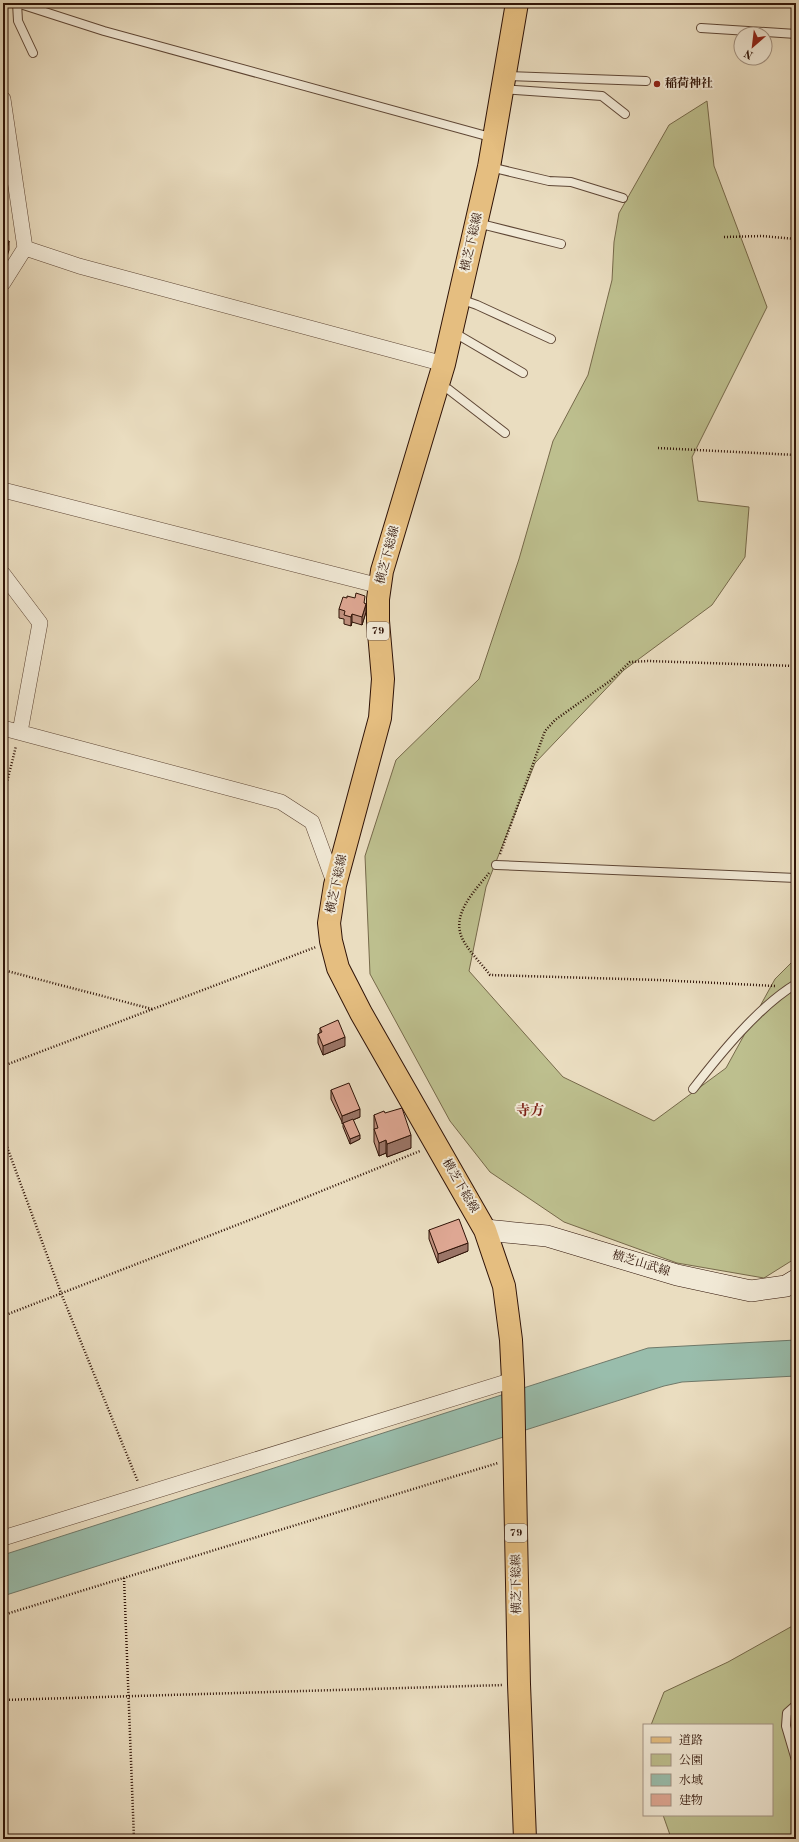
<svg xmlns="http://www.w3.org/2000/svg" width="799" height="1842" font-family="'Old Standard TT','Noto Serif JP',serif">
<rect width="100%" height="100%" fill="#eaddc0"/>
<filter id="stains"><feTurbulence type="fractalNoise" baseFrequency=".005" numOctaves="4"/><feColorMatrix values="0 0 0 0 .2 0 0 0 0 .09 0 0 0 0 .02 0 0 0 .5 -.17"/></filter>
<radialGradient id="worn" r=".72"><stop offset=".6" stop-color="#630" stop-opacity="0"/><stop offset="1" stop-color="#630" stop-opacity=".3"/></radialGradient>
<!-- green -->
<path fill="#bdbf8e" stroke="#76694a" d="M707 101 714 166 767 307 692 457 698 501 749 507 745 557 712 605 624 670 535 763 486 887 469 971 563 1077 654 1121 726 1068 775 979 796 958V1258L764 1278 677 1263 564 1222 490 1172 450 1121 370 974 365 856 396 760 479 679 519 559 553 441 588 375 612 280 614 242 619 213 669 125Z
M796 1624V1839H670V1835L663 1815H772V1725H651L664 1692 728 1662Z"/>
<!-- water -->
<path fill="#99bdac" stroke="#6f796a" d="M796 1340V1376L682 1382 664 1386 3 1596V1555L648 1348Z"/>
<g fill="none" stroke-linecap="round" stroke-linejoin="round">
<defs>
<path id="service" d="M17 3 104 31 494 138
M17 3 18 21 33 53
M701 28 796 34
M505 76 646 81
M502 89 602 96 625 114
M490 167 549 181 571 182 623 198
M477 223 561 244
M460 299 477 305 551 339
M453 332 523 373
M437 386 448 389 505 433
M496 865 796 878
M693 1089C720 1054 759 1006 796 984
M796 1705 787 1713 786 1726 796 1760"/>
<path id="minor" d="M3 99 25 248 3 283
M25 248 79 266 444 364
M3 490 380 586
M3 574 40 623 20 732
M3 728 281 802 312 822 335 885
M3 1538 513 1380"/>
<path id="secondary" d="M485 1230 547 1236 677 1275 751 1291 786 1286 796 1280"/>
<path id="primary" d="M517 3 489 167 444 364 382 571 378 599V621L383 679 380 718 335 885 329 923 331 941 338 968 361 1013 485 1230 504 1286 511 1340 513 1380 519 1684 525 1839"/>
</defs>
<!-- service casing -->
<use href="#service" stroke="#5e4635" stroke-width="10"/>
<!-- minor casing -->
<use href="#minor" stroke="#5e4635" stroke-width="16"/>
<!-- secondary casing -->
<use href="#secondary" stroke="#2f1307" stroke-width="22"/>
<!-- primary casing -->
<use href="#primary" stroke="#2f1307" stroke-width="24"/>
<!-- path -->
<path stroke="#2f1307" stroke-width="2.5" stroke-dasharray="1 2" stroke-linecap="butt" d="M724 237 762 236 796 239
M658 448 796 455
M3 798 16 746
M500 854 545 731 555 720 610 681 630 662 648 661 796 666
M489 873C474 892 450 915 463 940 470 953 482 964 490 975L659 980 775 986
M3 970 152 1009
M3 1066 316 947
M3 1136 61 1293 138 1482
M3 1316 260 1216 420 1151
M124 1578 134 1839
M3 1615 498 1463
M3 1700 503 1685"/>
<!-- service -->
<use href="#service" stroke="#f1e9d6" stroke-width="8"/>
<!-- minor -->
<use href="#minor" stroke="#f1e9d6" stroke-width="15"/>
<!-- secondary -->
<use href="#secondary" stroke="#f1e9d6" stroke-width="21"/>
<!-- primary -->
<use href="#primary" stroke="#e5be80" stroke-width="22"/>
</g>
<!-- wall -->
<path fill="#bf907e" stroke="#2f1307" d="M365 603 366 612 362 625 352 622 351 626 344 624V619L339 618V609Z
M320 1028 345 1046 323 1055 318 1043V1034L320 1033Z
M331 1090 360 1117 353 1120 360 1139 350 1144 343 1127V1124L331 1099Z
M385 1113 411 1148 387 1157 386 1153 379 1156 374 1142V1115Z
M429 1230 468 1251 438 1263 429 1239Z"/>
<!-- shaded-wall -->
<path fill="#9b7567" stroke="#2f1307" d="M9 241V250L3 270V262Z
M366 604V612L362 625V617Z
M352 614V622L351 626V617Z
M345 1037V1046L323 1055V1046Z
M360 1109V1117L343 1124V1123L342 1124V1116Z
M360 1135V1139L350 1144V1139Z
M411 1135V1148L387 1157V1144Z
M386 1140V1153L379 1156V1143Z
M468 1243V1251L438 1263V1254Z"/>
<!-- building -->
<path fill="#dea793" stroke="#2f1307" d="M3 239 9 241 3 262Z
M356 593 365 596 364 603 366 604 362 617 352 614 351 617 344 615 345 611 339 609 343 597 347 598V596L355 598Z
M338 1020 345 1037 323 1046 318 1034 322 1032 320 1028Z
M349 1083 360 1109 342 1116 331 1090Z
M402 1108 411 1135 387 1144 386 1140 379 1143 374 1129 378 1128 374 1115 384 1111 385 1113Z
M353 1119 360 1135 350 1139 343 1123Z
M459 1219 468 1243 438 1254 429 1230Z"/>
<!-- markers -->
<circle fill="#8f2418" stroke="#f1e9d6" stroke-width="1.5" cx="657" cy="84" r="4"/>
<g text-anchor="middle" dominant-baseline="central" stroke-width="4" stroke-linejoin="round" paint-order="stroke">
<!-- shield labels -->
<g fill="#f1e9d6" stroke="#695345" stroke-width="1">
<rect x="367" y="622" width="22" height="18" rx="3"/>
<rect x="505" y="1524" width="22" height="18" rx="3"/>
</g>
<g font-size="11" font-weight="bold" fill="#2f1307">
<text x="378" y="631">79</text>
<text x="516" y="1533">79</text>
</g>
<!-- poi labels -->
<g font-size="12" font-weight="bold" fill="#2f1307" stroke="#f1e9d6" text-anchor="start">
<text x="665" y="84">稲荷神社</text>
</g>
<!-- street labels -->
<g font-size="12" fill="#2f1307" stroke="#f1e9d6">
<text transform="translate(472 242) rotate(-77)">横芝下総線</text>
<text transform="translate(388 555) rotate(-75)">横芝下総線</text>
<text transform="translate(337 884) rotate(-78)">横芝下総線</text>
<text transform="translate(460 1186) rotate(60)">横芝下総線</text>
<text transform="translate(641 1264) rotate(17)">横芝山武線</text>
<text transform="translate(517 1584) rotate(-91)">横芝下総線</text>
</g>
<!-- quarter labels -->
<g font-size="14" font-weight="bold" fill="#7a1f14" stroke="#f1e9d6">
<text x="530" y="1111">寺方</text>
</g>
</g>
<!-- margin -->
<rect width="799" height="1842" fill="none" stroke="#eaddc0" stroke-width="16"/>
<rect x="4" y="4" width="791" height="1834" fill="none" stroke="#2f1307" stroke-width="2"/>
<rect x="8" y="8" width="783" height="1826" fill="none" stroke="#2f1307"/>
<!-- legend -->
<rect x="643" y="1724" width="130" height="92" fill="#f1e9d6" stroke="#a39383"/>
<rect x="651" y="1737" width="20" height="6" fill="#e5be80" stroke="#a39383"/>
<text x="679" y="1744" font-size="12" fill="#2f1307">道路</text>
<rect x="651" y="1754" width="20" height="12" fill="#bdbf8e" stroke="#a39383"/>
<text x="679" y="1764" font-size="12" fill="#2f1307">公園</text>
<rect x="651" y="1774" width="20" height="12" fill="#99bdac" stroke="#a39383"/>
<text x="679" y="1784" font-size="12" fill="#2f1307">水域</text>
<rect x="651" y="1794" width="20" height="12" fill="#dea793" stroke="#a39383"/>
<text x="679" y="1804" font-size="12" fill="#2f1307">建物</text>
<!-- north arrow -->
<g transform="translate(753 46) rotate(208)"><circle r="19" fill="#f1e9d6" stroke="#a39383"/>
<path d="M0-3L7 15L0 10L-7 15Z" fill="#8f2418"/>
<text y="-6" font-size="11" font-weight="bold" text-anchor="middle" fill="#2f1307">N</text>
</g>
<rect width="100%" height="100%" filter="url(#stains)"/>
<rect width="100%" height="100%" fill="url(#worn)"/>
</svg>
